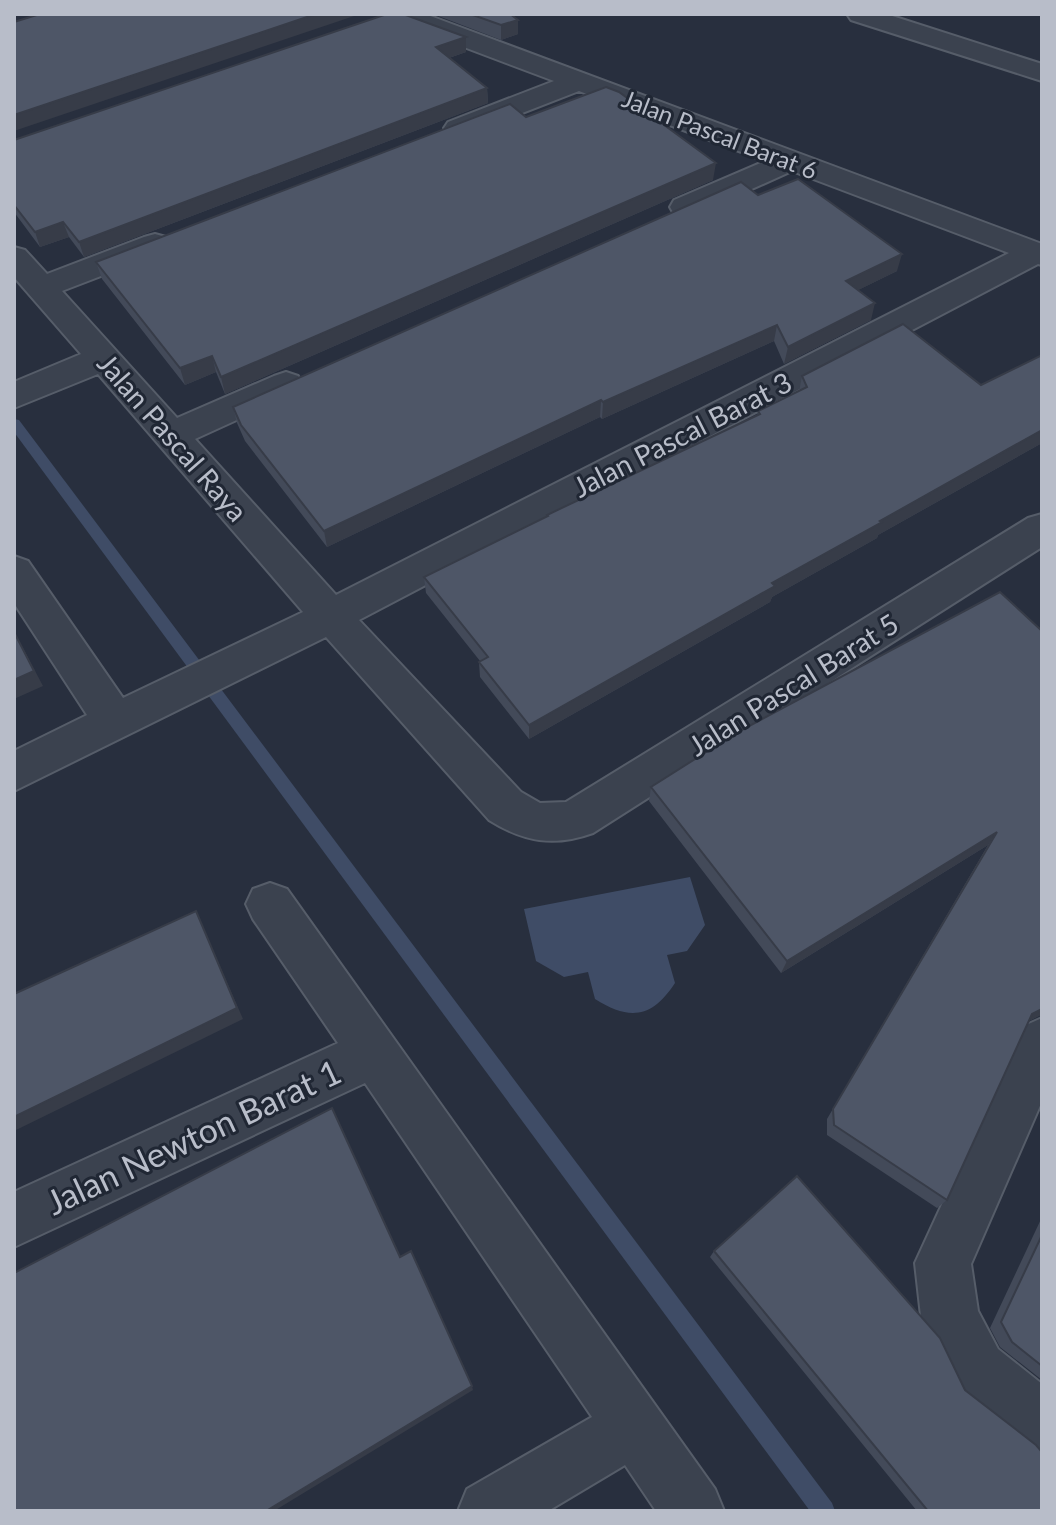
<svg xmlns="http://www.w3.org/2000/svg" width="1056" height="1525" font-family="Lato,sans-serif">
<rect width="100%" height="100%" fill="#282f3e"/>
<!-- water -->
<path fill="#3f4c66" d="M690 877 705 925 687 951 667 955 675 983C652 1018 630 1021 595 999L588 972 564 977 536 961 524 909Z"/>
<g fill="none" stroke-linecap="round" stroke-linejoin="round">
<!-- stream -->
<path fill="#3f4c66" fill-rule="evenodd" d="M14 419 19 420 832 1503 835 1511H810L14 432Z"/>
<defs>
<path id="minor" d="M402 14H425L1042 244V265L1038 264 359 620 521 792 540 803 566 802 1028 518 1042 514V547L593 833C554 847 524 842 489 820L326 637 14 791V751L87 715 14 603V556L28 561 123 698 303 612 98 374 14 408V382L81 354 14 277V247L25 250 47 274 144 237 155 234 166 237 171 244 166 251 62 291 177 418 274 376 286 372 298 376 303 384 298 392 195 439 336 595 1009 253 792 171 696 214 685 216 674 214 670 207 674 200 765 161 579 91 468 134 458 137 448 134 444 128 448 122 554 81 403 24 399 18Z
M270 883 287 889 715 1489 724 1511H656L625 1465 548 1511H458L467 1489 592 1417 365 1083 14 1247V1192L338 1043 253 919 246 904 253 889Z
M1042 1018V1101L971 1264 978 1311 998 1349 1042 1384V1452L1021 1443 956 1391 921 1316 915 1263 1024 1026Z"/>
<path id="tertiary" d="M847 14H886L1042 64V81L851 20Z"/>
</defs>
<!-- minor casing -->
<use href="#minor" stroke="#565d69" stroke-width="4"/>
<!-- tertiary casing -->
<use href="#tertiary" stroke="#565d69" stroke-width="4"/>
<!-- minor -->
<use href="#minor" fill="#3b424f" fill-rule="evenodd"/>
<!-- tertiary -->
<use href="#tertiary" fill="#3b424f" fill-rule="evenodd"/>
</g>
<!-- wall -->
<path fill="#434a59" d="M433 14H510L518 34 501 40Z
M466 37V52L449 58 487 88 488 103 84 257 69 237 40 247 14 212V140Z
M526 117 713 180 225 394 216 372 185 385 102 279 96 262Z
M758 195 897 271 858 290 871 320 784 364 774 341 602 419 600 417 327 547 245 441 237 423 233 407Z
M1042 355V443L878 535 877 538 772 597 770 602 529 739 480 677 479 662 480 661 426 593 424 577 547 517V515L757 415 758 411 799 392 802 376 981 385Z
M1042 631V1014L1029 1021 947 1200 937 1208 827 1135V1119L988 845 781 973 649 801 651 787Z
M1042 1217V1380L1000 1347 990 1328Z
M714 1251 965 1390 1042 1511H917L710 1257Z"/>
<!-- shaded-wall -->
<path fill="#373c48" d="M316 14H360L14 131V115Z
M518 20V34L501 40V25Z
M466 37V52L437 62 436 47Z
M487 88 488 103 84 257 79 242Z
M716 163 713 180 225 394 221 377Z
M63 222 69 237 40 247 35 232Z
M902 254 897 271 842 298 846 281Z
M875 303 871 320 784 364 788 347Z
M777 325 774 341 602 419 603 402Z
M212 356 216 372 185 385 180 368Z
M601 400 600 417 327 547 324 531Z
M1042 430V443L878 535 877 538 772 597 770 602 529 739V725L880 521Z
M14 631 43 686 14 699Z
M997 832 988 845 781 973 787 961Z
M196 911 243 1019 14 1131V1117Z
M1042 1009 1041 1015 1021 1025 1032 1014Z
M472 1386 473 1390 274 1511H266Z"/>
<!-- building -->
<path fill="#4e5667" stroke="#373c48" stroke-width="2" d="M40 14H316L14 115V22Z
M387 14H403L466 37 436 47 487 88 79 242 63 222 35 232 14 205V140Z
M470 14H510L518 20 501 25Z
M606 87 619 92 716 163 221 377 212 356 180 368 96 262 510 104 526 117Z
M798 179 902 254 846 281 875 303 788 347 777 325 603 402 601 400 324 531 241 425 233 407 741 182 758 195Z
M903 324 981 385 1042 355V430L880 521 882 522 772 583 775 586 529 725 479 662 488 657 424 577 548 516 547 515 760 414 758 411 807 387 802 376Z
M1000 592 1042 631V1009L1032 1014 947 1200 834 1125 833 1109 997 832 787 961 651 787 736 733Z
M14 632 34 671 14 680Z
M196 911 237 1008 14 1117V994Z
M332 1108 400 1257 411 1251 472 1386 266 1511H14V1273Z
M797 1176 940 1338 965 1390 1036 1445 1042 1452V1511H928L714 1251Z
M1042 1235V1366L1012 1342 1001 1322Z"/>
<g text-anchor="middle" dominant-baseline="central" stroke-width="6" stroke-linejoin="round" paint-order="stroke">
<!-- far-street labels -->
<g font-size="24" fill="#b8bdc9" stroke="#202734">
<text transform="translate(720 134) rotate(21)">Jalan Pascal Barat 6</text>
</g>
<!-- street labels -->
<g font-size="28" fill="#b8bdc9" stroke="#202734">
<text transform="translate(682 434) rotate(-27)">Jalan Pascal Barat 3</text>
<text transform="translate(173 437) rotate(49)">Jalan Pascal Raya</text>
<text transform="translate(793 684) rotate(-32)">Jalan Pascal Barat 5</text>
</g>
<!-- near-street labels -->
<g font-size="34" fill="#b8bdc9" stroke="#202734">
<text transform="translate(193 1136) rotate(-25)">Jalan Newton Barat 1</text>
</g>
</g>
<!-- border -->
<rect width="1056" height="1525" fill="none" stroke="#b8bdc9" stroke-width="32"/>
</svg>
